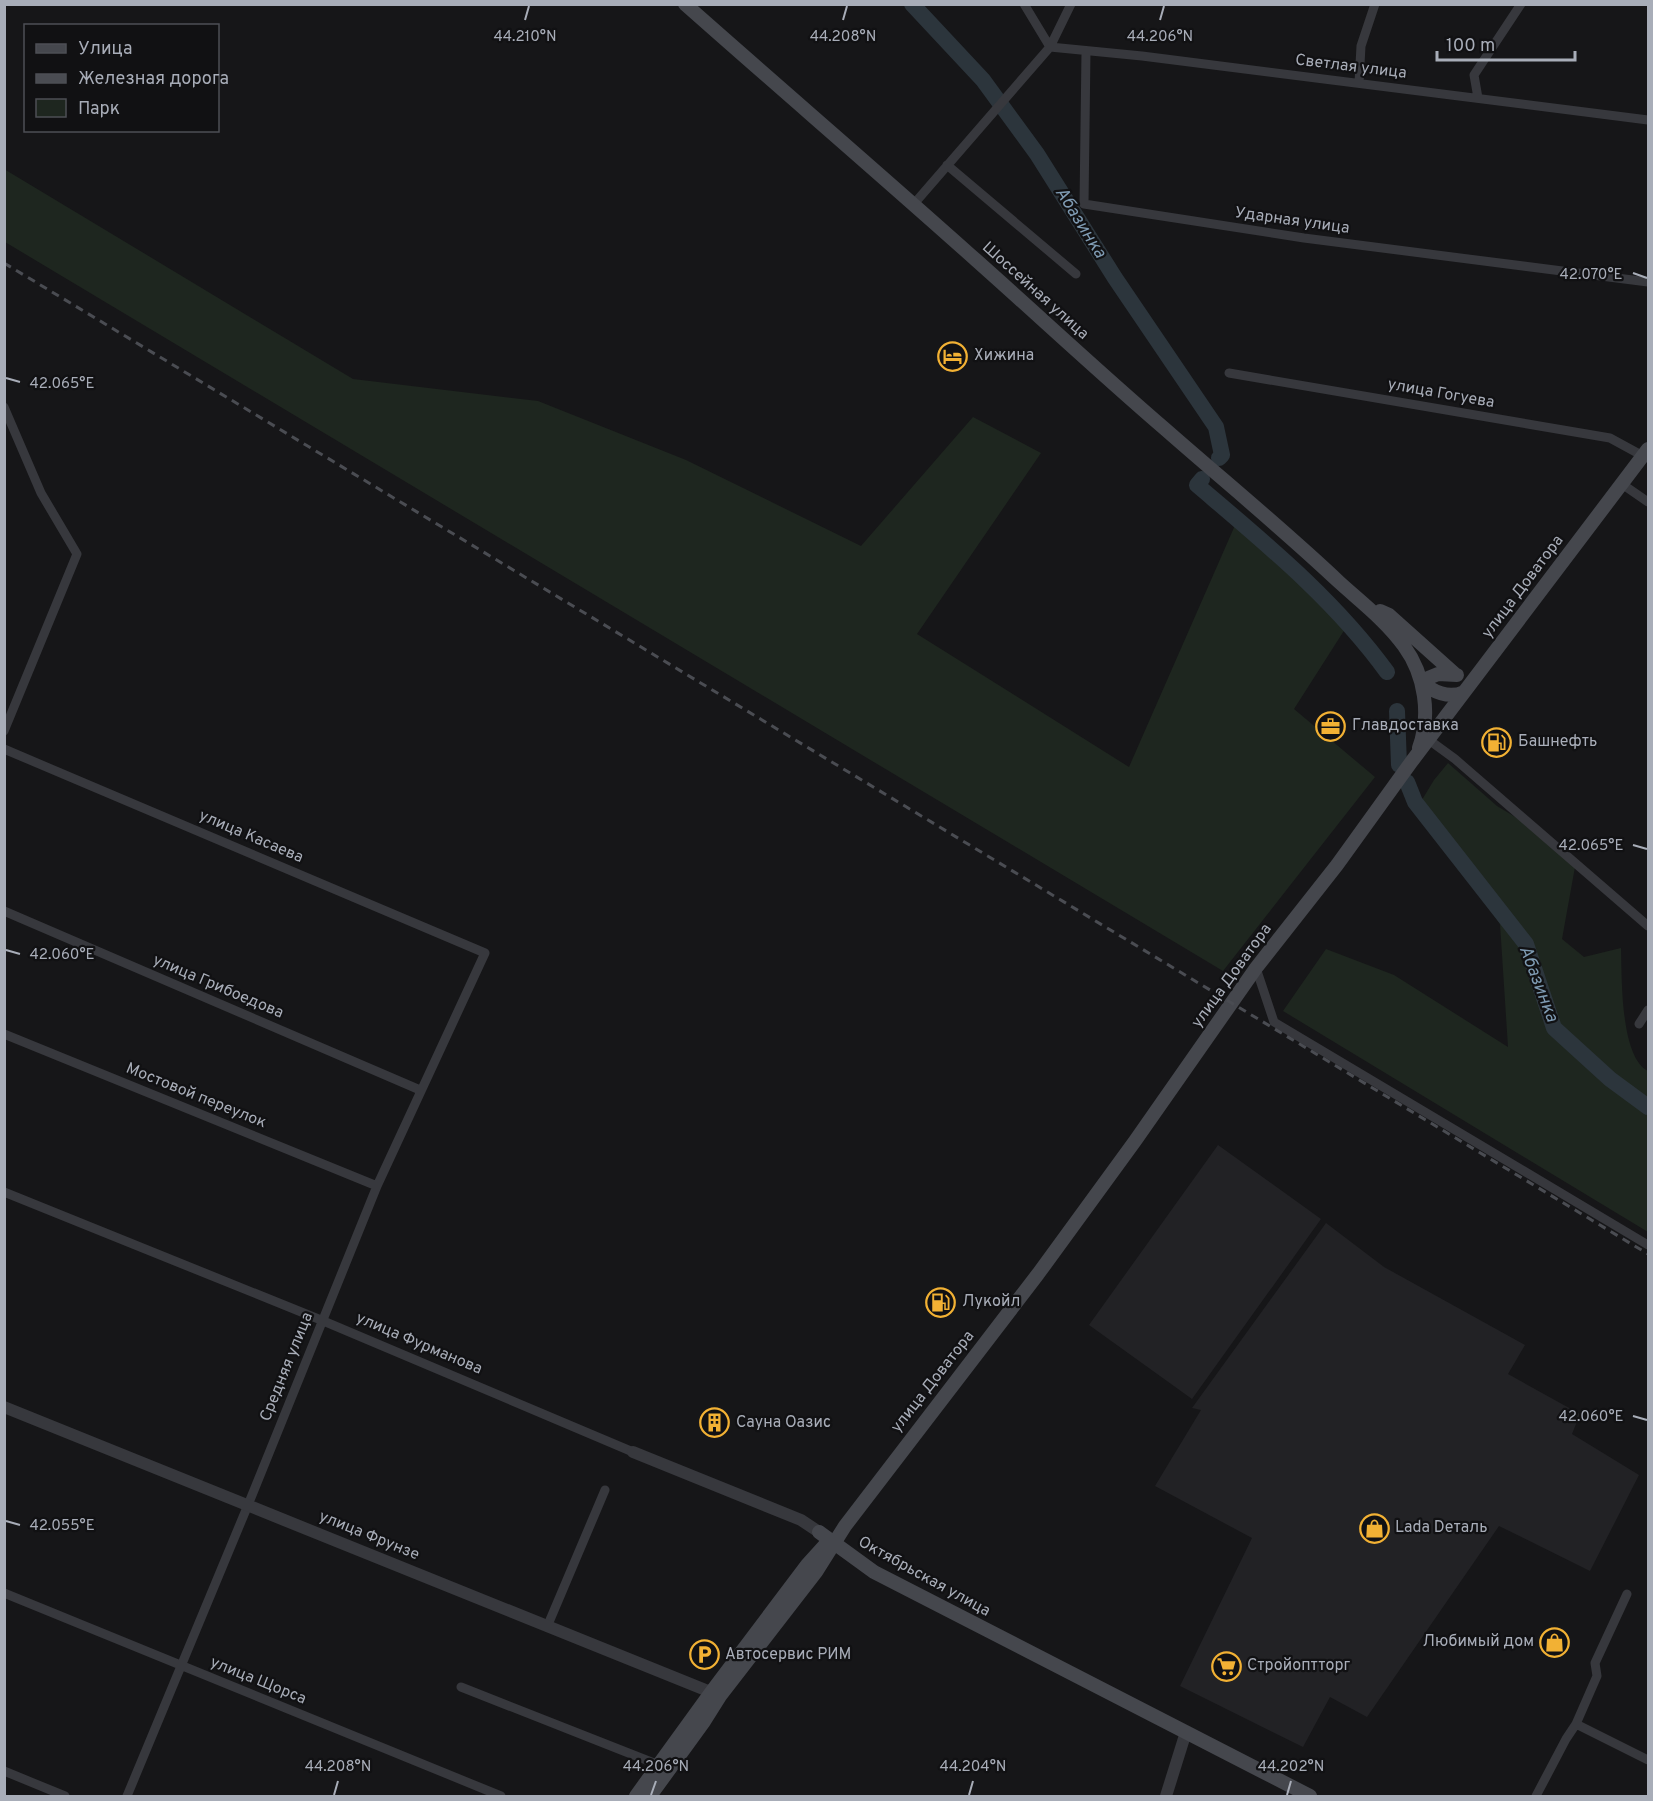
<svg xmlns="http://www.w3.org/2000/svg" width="1653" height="1801" font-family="Overpass,sans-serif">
<rect width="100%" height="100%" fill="#161618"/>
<!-- built -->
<path fill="#222225" d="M1218 1145 1321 1219 1192 1399 1089 1325Z
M1326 1223 1384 1267 1525 1345 1508 1374 1580 1414 1572 1434 1639 1475 1590 1571 1499 1526 1367 1717 1330 1697 1303 1747 1180 1686 1252 1538 1155 1486 1201 1410 1192 1408Z"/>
<!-- green -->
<path fill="#1e261f" d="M4 169 353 379 538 401 686 460 861 546 973 417 1041 453 917 634 1129 767 1236 523 1347 626 1294 709 1375 777 1223 971 5 242Z
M1448 763 1497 806 1542 833 1575 867 1562 939 1584 957 1621 948C1622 977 1620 1057 1648 1071V1232L1283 1011 1326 949 1394 975 1508 1047 1500 924 1452 854 1414 813 1434 780Z"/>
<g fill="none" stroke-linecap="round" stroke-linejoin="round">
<!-- river -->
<path stroke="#2c353c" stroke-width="16" d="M912 4 983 80 1037 154 1115 278 1216 427 1222 455 1219 458
M1202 479 1197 485C1265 543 1334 599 1387 672
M1397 711 1399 765
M1407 782 1415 802 1526 944 1554 1028 1610 1079 1648 1107"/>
<!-- minor -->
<path stroke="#37383d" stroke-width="9" d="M1024 4 1050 47
M1050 47 1142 56 1648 120
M1086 51 1084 204 1304 238 1648 282
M1359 83 1361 46 1375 4
M1478 98 1474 75 1521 4
M947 165 1076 274
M913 205 1050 47 1071 4
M1229 373 1610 438 1643 456
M4 407 41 493 77 554 4 731
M1622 484 1648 502
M1429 740 1455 759 1648 926
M4 749 485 953 377 1186 248 1505 127 1796
M4 911 420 1090
M1256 968 1274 1022 1648 1245
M1639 1024 1648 1010
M4 1034 377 1186
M4 1192 321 1320 633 1452
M4 1593 501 1796
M547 1627 605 1490
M461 1687 659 1765
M1576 1724 1648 1760
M4 1771 65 1796
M1536 1796 1566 1739 1576 1724 1597 1676 1595 1663 1627 1594"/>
<!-- tertiary -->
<path stroke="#37383d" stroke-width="12" d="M4 1407 718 1695
M633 1452 801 1520 819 1532
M1166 1796 1186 1732"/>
<!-- secondary -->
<path stroke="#45474d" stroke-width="14" d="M685 4C782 90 880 174 976 260 1039 316 1101 374 1165 429 1223 480 1283 529 1339 582 1361 602 1386 621 1404 646 1425 675 1431 715 1419 748
M1380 611 1389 615 1456 675
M1421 681 1438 674 1457 675
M1421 681C1432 692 1449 699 1464 692
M819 1532 874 1572 1310 1796
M636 1796 712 1691 807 1565 826 1544
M650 1796 703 1723 720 1696 816 1572 845 1526 1038 1274 1135 1141 1256 968 1337 865 1412 761 1648 449"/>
<!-- rail -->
<path stroke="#4a4c52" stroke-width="3" stroke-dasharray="8 6" stroke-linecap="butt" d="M4 263 1648 1254"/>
</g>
<!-- ticks -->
<path fill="none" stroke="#a8adb8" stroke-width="2" d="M525 20 529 6M843 20 847 6M1160 20 1164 6M1633 273 1647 278M6 378 20 382M1633 845 1647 849M6 950 20 954M1633 1416 1647 1420M6 1521 20 1525M334 1795 338 1781M651 1795 656 1781M969 1795 973 1781M1287 1795 1291 1781"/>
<!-- icons -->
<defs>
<symbol id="hotel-ring" viewBox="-11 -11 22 22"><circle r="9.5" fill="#111113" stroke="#f2b134" stroke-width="1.5"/><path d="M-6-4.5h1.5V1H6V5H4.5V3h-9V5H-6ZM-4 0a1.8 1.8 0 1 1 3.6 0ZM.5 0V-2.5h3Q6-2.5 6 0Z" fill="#f2b134"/></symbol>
<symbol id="office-ring" viewBox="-11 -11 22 22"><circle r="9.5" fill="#111113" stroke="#f2b134" stroke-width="1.5"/><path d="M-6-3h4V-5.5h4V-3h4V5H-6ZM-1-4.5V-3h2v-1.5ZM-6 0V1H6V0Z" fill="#f2b134"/></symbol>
<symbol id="fuel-ring" viewBox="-11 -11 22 22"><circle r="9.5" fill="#111113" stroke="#f2b134" stroke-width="1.5"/><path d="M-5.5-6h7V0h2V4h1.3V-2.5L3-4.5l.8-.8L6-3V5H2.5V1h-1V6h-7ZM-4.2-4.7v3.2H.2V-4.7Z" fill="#f2b134"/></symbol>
<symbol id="building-ring" viewBox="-11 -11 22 22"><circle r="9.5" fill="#111113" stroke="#f2b134" stroke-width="1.5"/><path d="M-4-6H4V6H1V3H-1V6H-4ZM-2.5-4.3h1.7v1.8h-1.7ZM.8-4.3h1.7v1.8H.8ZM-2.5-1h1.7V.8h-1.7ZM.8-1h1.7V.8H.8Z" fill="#f2b134"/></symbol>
<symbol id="shop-ring" viewBox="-11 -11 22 22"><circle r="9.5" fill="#111113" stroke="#f2b134" stroke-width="1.5"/><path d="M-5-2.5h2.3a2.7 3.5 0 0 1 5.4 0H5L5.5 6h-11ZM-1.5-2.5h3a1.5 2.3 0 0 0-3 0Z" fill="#f2b134"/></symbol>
<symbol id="parking-ring" viewBox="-11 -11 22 22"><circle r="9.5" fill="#111113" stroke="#f2b134" stroke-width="1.5"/><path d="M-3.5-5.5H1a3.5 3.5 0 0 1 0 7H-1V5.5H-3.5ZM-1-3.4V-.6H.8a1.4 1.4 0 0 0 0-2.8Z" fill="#f2b134"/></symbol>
<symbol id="supermarket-ring" viewBox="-11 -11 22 22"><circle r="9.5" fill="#111113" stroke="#f2b134" stroke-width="1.5"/><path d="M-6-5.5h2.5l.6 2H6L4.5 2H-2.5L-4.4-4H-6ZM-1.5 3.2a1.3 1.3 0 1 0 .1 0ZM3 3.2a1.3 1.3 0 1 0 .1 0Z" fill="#f2b134"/></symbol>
</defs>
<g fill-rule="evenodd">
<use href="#hotel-ring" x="936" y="340" width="33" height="33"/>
<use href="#office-ring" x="1314" y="710" width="33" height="33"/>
<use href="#fuel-ring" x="1480" y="726" width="33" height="33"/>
<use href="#fuel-ring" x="924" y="1286" width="33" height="33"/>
<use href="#building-ring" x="698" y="1406" width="33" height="33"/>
<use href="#shop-ring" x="1358" y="1512" width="33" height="33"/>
<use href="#shop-ring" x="1538" y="1626" width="33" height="33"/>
<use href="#parking-ring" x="688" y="1638" width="33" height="33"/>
<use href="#supermarket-ring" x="1210" y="1650" width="33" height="33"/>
</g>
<g text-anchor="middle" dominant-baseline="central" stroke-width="4.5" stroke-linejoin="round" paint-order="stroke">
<!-- street labels -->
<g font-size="16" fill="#a8adb8" stroke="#111113">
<text transform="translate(1351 67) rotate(7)">Светлая улица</text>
<text transform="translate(1292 221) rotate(8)">Ударная улица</text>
<text transform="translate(1035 291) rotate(42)">Шоссейная улица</text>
<text transform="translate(1441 394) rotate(10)">улица Гогуева</text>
<text transform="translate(1523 587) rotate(-53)">улица Доватора</text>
<text transform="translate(251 837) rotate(23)">улица Касаева</text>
<text transform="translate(1232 976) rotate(-54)">улица Доватора</text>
<text transform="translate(218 987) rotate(23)">улица Грибоедова</text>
<text transform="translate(196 1096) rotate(22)">Мостовой переулок</text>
<text transform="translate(419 1344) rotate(23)">улица Фурманова</text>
<text transform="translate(287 1367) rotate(-68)">Средняя улица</text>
<text transform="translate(933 1382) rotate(-52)">улица Доватора</text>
<text transform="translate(369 1536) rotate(22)">улица Фрунзе</text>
<text transform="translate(924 1577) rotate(29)">Октябрьская улица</text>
<text transform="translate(258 1681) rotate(22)">улица Щорса</text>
</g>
<!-- poi labels -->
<g font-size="16" fill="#a8adb8" stroke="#111113" text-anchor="start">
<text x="974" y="356">Хижина</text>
<text x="1352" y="726">Главдоставка</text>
<text x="1518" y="742">Башнефть</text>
<text x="962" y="1302">Лукойл</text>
<text x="736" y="1423">Сауна Оазис</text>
<text x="1395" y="1528">Lada Dеталь</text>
<text x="1534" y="1642" text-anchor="end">Любимый дом</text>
<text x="725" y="1655">Автосервис РИМ</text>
<text x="1247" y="1666">Стройоптторг</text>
</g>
<!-- water labels -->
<g font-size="18" font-style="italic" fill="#7f9bb3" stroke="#111113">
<text transform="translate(1080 223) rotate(58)">Абазинка</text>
<text transform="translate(1538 984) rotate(69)">Абазинка</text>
</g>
</g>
<g font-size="15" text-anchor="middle" fill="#a8adb8" stroke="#111113" stroke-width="4.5" stroke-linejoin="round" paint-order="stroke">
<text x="525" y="41">44.210°N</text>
<text x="843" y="41">44.208°N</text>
<text x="1160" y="41">44.206°N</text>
<text x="1591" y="279">42.070°E</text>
<text x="62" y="388">42.065°E</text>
<text x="1591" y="850">42.065°E</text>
<text x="62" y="959">42.060°E</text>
<text x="1591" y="1421">42.060°E</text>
<text x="62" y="1530">42.055°E</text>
<text x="338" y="1771">44.208°N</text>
<text x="656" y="1771">44.206°N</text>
<text x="973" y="1771">44.204°N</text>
<text x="1291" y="1771">44.202°N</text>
</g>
<!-- border -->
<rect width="1653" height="1801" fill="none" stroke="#a8adb8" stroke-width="12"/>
<!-- legend -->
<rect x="24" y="24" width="195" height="108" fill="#111113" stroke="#4d4f55" stroke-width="1.5"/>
<rect x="36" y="44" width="30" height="9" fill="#45474d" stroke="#4d4f55" stroke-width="1.5"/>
<text x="78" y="54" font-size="18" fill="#a8adb8">Улица</text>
<rect x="36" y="74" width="30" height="9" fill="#4a4c52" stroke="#4d4f55" stroke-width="1.5"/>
<text x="78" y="84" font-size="18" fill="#a8adb8">Железная дорога</text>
<rect x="36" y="99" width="30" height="18" fill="#1e261f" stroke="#4d4f55" stroke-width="1.5"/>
<text x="78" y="114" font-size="18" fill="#a8adb8">Парк</text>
<!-- scale -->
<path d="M1437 51v9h138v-9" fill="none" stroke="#a8adb8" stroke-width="3"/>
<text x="1446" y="51" font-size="18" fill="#a8adb8" stroke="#111113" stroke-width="4.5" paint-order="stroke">100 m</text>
</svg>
